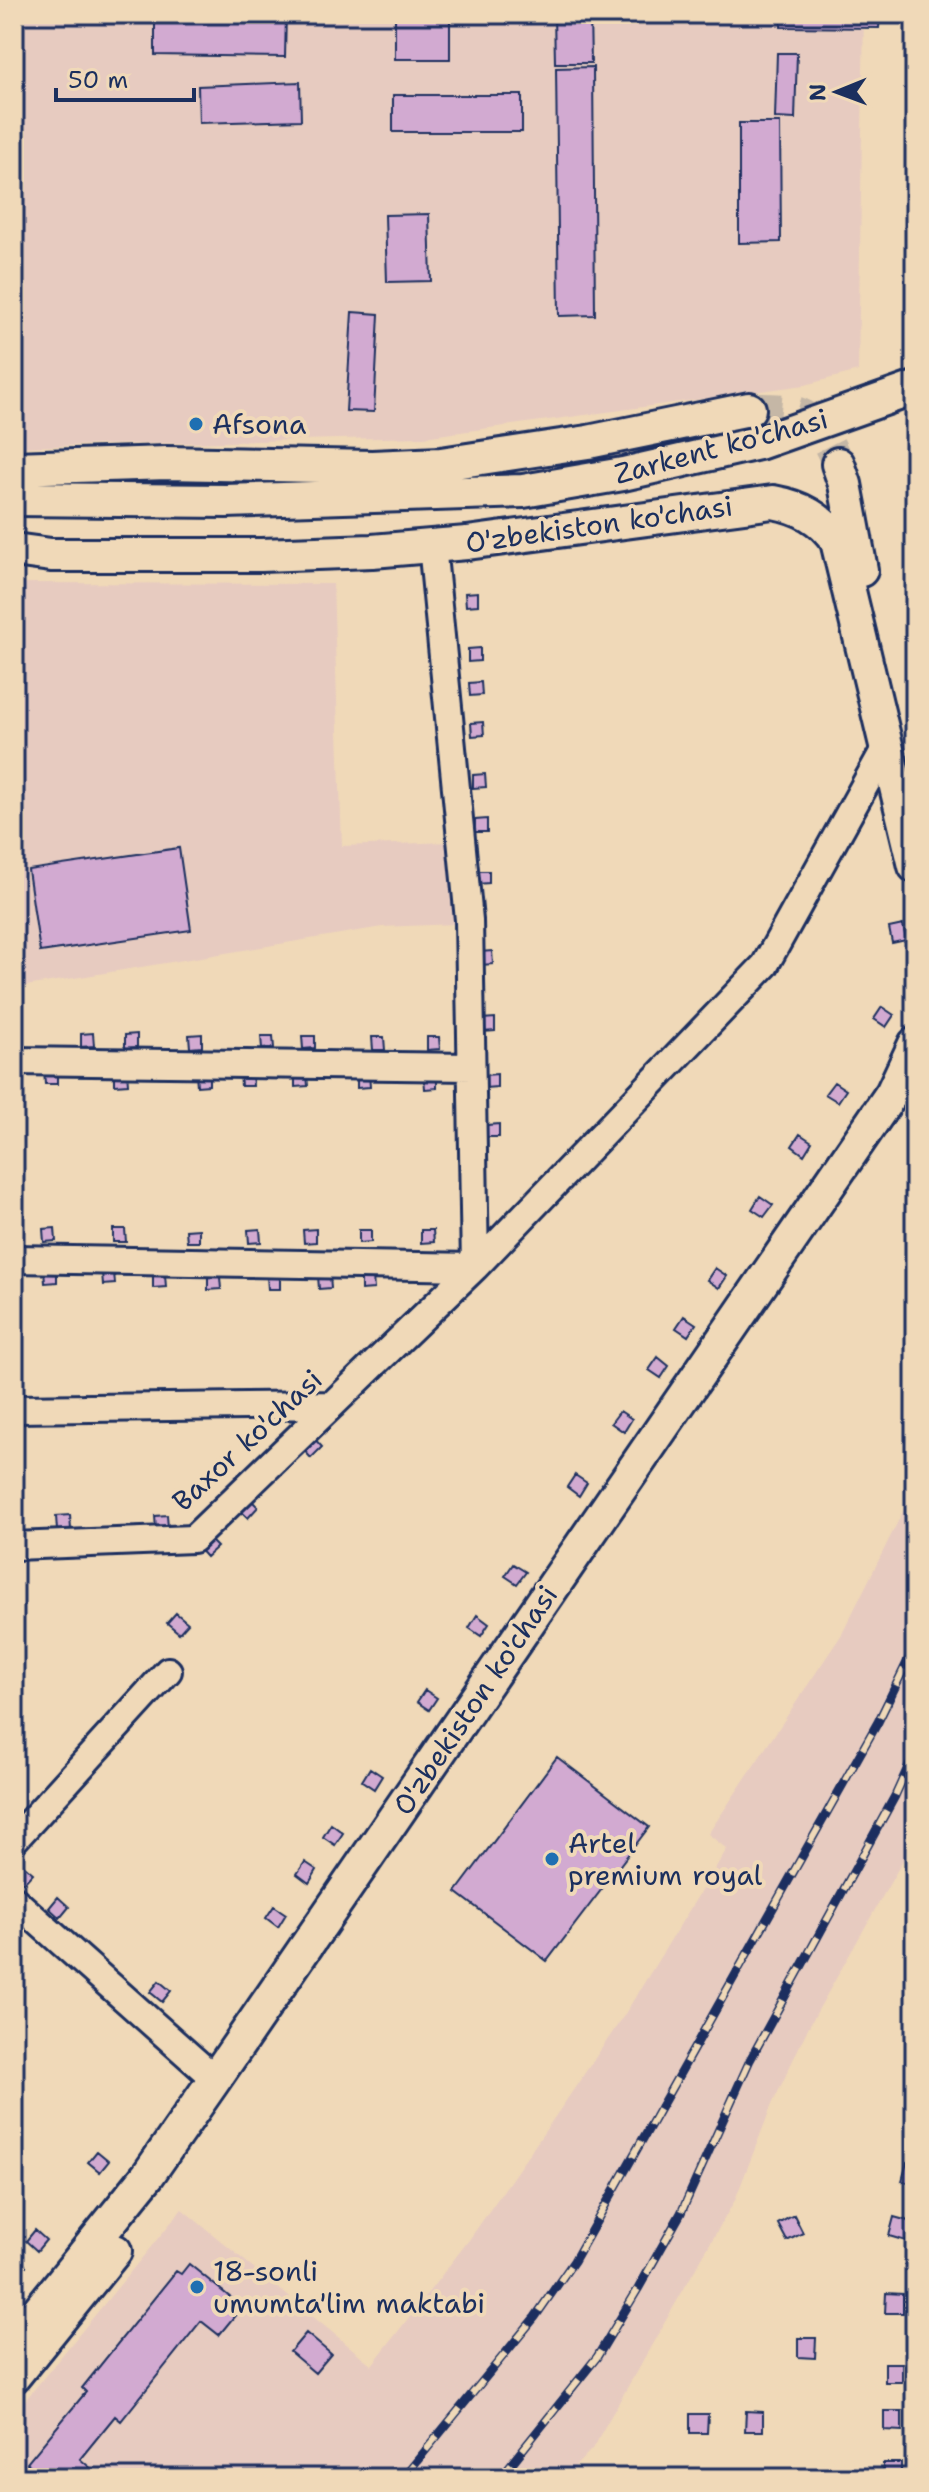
<svg xmlns="http://www.w3.org/2000/svg" width="929" height="2492" font-family="'Shantell Sans',sans-serif">
<rect width="100%" height="100%" fill="#f0d9b8"/>
<filter id="ink" filterUnits="userSpaceOnUse"><feTurbulence type="fractalNoise" baseFrequency=".0125" numOctaves="2"/><feDisplacementMap in="SourceGraphic" scale="16" xChannelSelector="R" yChannelSelector="G"/><feConvolveMatrix kernelMatrix="1 2 1 2 8 2 1 2 1" color-interpolation-filters="sRGB"/></filter>
<g filter="url(#ink)">
<!-- built -->
<path fill="#e7cbc0" d="M14 14H864L858 371 805 385 424 437 14 447Z
M14 583 333 584 342 846 450 842 455 924 382 927 14 988Z
M915 1487V1839L808 2028 771 2107 735 2200 592 2449 564 2478H14V2414L182 2209 372 2365 469 2240 559 2111 623 2017 727 1849 708 1834 842 1634Z"/>
<!-- building -->
<path fill="#d2aad1" stroke="#1b2f5e" stroke-width="2" d="M155 14H286L285 57 155 55Z
M395 14H450V59H395Z
M554 14H590L591 63H555Z
M781 14H880L879 28 781 27Z
M777 53H797L795 119 775 118Z
M593 67 595 315 559 316 556 68Z
M300 82 301 120 199 123 198 86Z
M393 95H522V132H393Z
M739 123H780L781 242 739 243Z
M429 214 431 281 387 282 385 215Z
M352 312 379 314 374 412 346 411Z
M478 592V605L466 606 465 593Z
M480 648V661L468 662V649Z
M481 682 482 695 470 696 469 683Z
M483 722 484 735 472 736 471 723Z
M485 774 486 787 473 788V775Z
M487 819V832H475V820Z
M179 848 191 930 40 952 28 870Z
M477 871H489V883L477 884Z
M903 925 906 940 892 943 889 928Z
M492 951 493 964 481 965 480 952Z
M882 1007 894 1015 886 1027 874 1019Z
M495 1018V1031L483 1032 482 1019Z
M93 1033 94 1046 81 1047V1034Z
M137 1034V1047L125 1048V1035Z
M202 1034V1047L190 1048 189 1035Z
M261 1036H273L274 1048 262 1049Z
M302 1036H315V1048L303 1049Z
M372 1037H384L385 1050H373Z
M427 1037H439L440 1049 427 1050Z
M44 1071H57V1084H45Z
M115 1072H127L128 1084 115 1085Z
M209 1072V1085L197 1086 196 1073Z
M240 1073H252L253 1086H241Z
M295 1074H307L308 1086 295 1087Z
M369 1074 370 1087 357 1088V1075Z
M497 1074V1087L485 1088V1075Z
M437 1075V1088L425 1089 424 1076Z
M834 1082 846 1090 838 1102 825 1094Z
M499 1124V1137H487V1125Z
M800 1134 812 1142 804 1155 792 1146Z
M760 1196 773 1205 764 1217 752 1209Z
M55 1228 56 1241 44 1242 43 1229Z
M113 1229H125L126 1242H113Z
M199 1229V1242H187L186 1230Z
M260 1229 261 1242 249 1243 248 1230Z
M316 1229V1242L304 1243 303 1230Z
M359 1230H371V1242L359 1243Z
M421 1230H433L434 1242 421 1243Z
M715 1268 727 1276 719 1288 707 1280Z
M57 1269V1282L45 1283 44 1270Z
M102 1272H114L115 1284 103 1285Z
M153 1275H165L166 1287 153 1288Z
M330 1275 331 1288 319 1289 318 1276Z
M267 1276H280V1289H268Z
M208 1277H220L221 1289 208 1290Z
M361 1277H373L374 1289 361 1290Z
M684 1316 696 1324 688 1336 676 1328Z
M658 1357 669 1366 661 1378 649 1370Z
M620 1411 632 1419 624 1432 611 1423Z
M312 1436 322 1447 311 1458 301 1447Z
M575 1475 587 1483 579 1496 567 1487Z
M248 1497 258 1507 248 1518 237 1507Z
M70 1515 71 1530 57 1531 56 1516Z
M167 1515 168 1528 156 1529 155 1516Z
M206 1536 217 1547 206 1557 196 1546Z
M513 1564 526 1572 517 1584 505 1576Z
M176 1613 188 1623 179 1633 167 1623Z
M477 1615 489 1624 481 1636 469 1628Z
M425 1690 437 1698 429 1710 417 1702Z
M557 1757 649 1827 547 1961 456 1892Z
M370 1768 382 1776 374 1789 362 1781Z
M331 1824 343 1833 335 1845 323 1837Z
M305 1862 317 1870 309 1883 297 1874Z
M21 1863 33 1873 24 1883 14 1875Z
M58 1897 69 1907 60 1918 49 1908Z
M274 1906 286 1914 278 1927 266 1918Z
M159 1981 171 1991 162 2002 150 1992Z
M97 2151 109 2161 100 2172 88 2162Z
M907 2162 915 2165V2185L902 2181Z
M794 2215 803 2233 787 2241 778 2224Z
M894 2217 912 2222 906 2241 889 2236Z
M35 2230 46 2240 37 2251 26 2241Z
M14 2256 26 2266 17 2277 14 2275Z
M189 2264 242 2307 219 2335 201 2321 121 2421 115 2416 80 2459 102 2478H45L27 2463 86 2392 82 2388 176 2271 181 2274Z
M886 2293 903 2294V2313H885Z
M306 2333 331 2354 315 2373 290 2352Z
M798 2338H816L815 2358 798 2357Z
M885 2363H902V2382H885Z
M746 2411 763 2412V2431H745Z
M884 2411H902V2431L884 2430Z
M690 2414H708L707 2433H690Z
M883 2463H901V2478H883Z"/>
<g fill="none" stroke-linecap="round" stroke-linejoin="round">
<!-- major-tunnel -->
<path stroke="#c5b7a6" stroke-width="32" stroke-dasharray="32 16" stroke-linecap="butt" d="M749 409C806 408 815 412 838 464"/>
<defs>
<path id="minor" d="M14 1061 471 1067
M14 1259 475 1267 765 965 886 747
M14 1409 332 1405
M14 1546 193 1539 475 1267 469 920 432 545
M14 1840 168 1671
M14 1900 206 2071 217 2076"/>
<path id="major" d="M838 464 845 484 861 570
M14 468 167 463 372 467 441 464 588 442 749 409
M14 499 226 501 523 491 623 474 759 443 915 388
M14 550 51 555H261L372 551 467 543 773 502C801 507 821 518 837 541L915 866
M14 2341 148 2175 217 2076 892 1093 915 1044
M14 2376 115 2251"/>
</defs>
<!-- minor casing -->
<use href="#minor" stroke="#1b2f5e" stroke-width="32"/>
<!-- major casing -->
<use href="#major" stroke="#1b2f5e" stroke-width="38"/>
<!-- minor -->
<use href="#minor" stroke="#f0d9b8" stroke-width="26"/>
<!-- major -->
<use href="#major" stroke="#f0d9b8" stroke-width="32"/>
<defs>
<path id="rail" d="M403 2478 535 2317 574 2261 878 1722 915 1646
M500 2478 597 2357 638 2289 681 2213 750 2060 895 1796 915 1752"/>
</defs>
<!-- rail casing -->
<use href="#rail" stroke="#1b2f5e" stroke-width="9"/>
<!-- rail -->
<use href="#rail" stroke="#f0d9b8" stroke-width="6" stroke-dasharray="18" stroke-linecap="butt"/>
</g>
</g>
<!-- markers -->
<g fill="#1f6fb2" stroke="#f0d9b8" stroke-width="3">
<circle cx="196" cy="424" r="8"/>
<circle cx="552" cy="1859" r="8"/>
<circle cx="197" cy="2287" r="8"/>
</g>
<g text-anchor="middle" dominant-baseline="central" stroke-width="8" stroke-linejoin="round" paint-order="stroke">
<!-- poi labels -->
<g font-size="28" fill="#1b2f5e" stroke="#f0d9b8" text-anchor="start">
<text x="212" y="424">Afsona</text>
<text x="568" y="1843">Artel<tspan x="568" dy="32">premium royal</tspan></text>
<text x="213" y="2271">18-sonli<tspan x="213" dy="32">umumta'lim maktabi</tspan></text>
</g>
<!-- street labels -->
<g font-size="28" fill="#1b2f5e" stroke="#f0d9b8">
<text transform="translate(721 446) rotate(-15)">Zarkent ko'chasi</text>
<text transform="translate(599 524) rotate(-8)">O'zbekiston ko'chasi</text>
<text transform="translate(247 1440) rotate(-43)">Baxor ko'chasi</text>
<text transform="translate(475 1700) rotate(-56)">O'zbekiston ko'chasi</text>
</g>
</g>
<!-- margin -->
<rect width="929" height="2492" fill="none" stroke="#f0d9b8" stroke-width="48"/>
<rect x="24" y="24" width="881" height="2444" fill="none" stroke="#1b2f5e" stroke-width="3" filter="url(#ink)"/>
<!-- north arrow -->
<g transform="translate(837 92) rotate(269)" stroke="#f0d9b8" stroke-width="6" paint-order="stroke">
<path d="M0-6L14 30L0 20L-14 30Z" fill="#1b2f5e"/>
<text y="-12" font-size="22" font-weight="bold" text-anchor="middle" fill="#1b2f5e">N</text>
</g>
<!-- scale -->
<path d="M56 88v12h138v-12" fill="none" stroke="#1b2f5e" stroke-width="4"/>
<text x="68" y="88" font-size="24" fill="#1b2f5e" stroke="#f0d9b8" stroke-width="6" paint-order="stroke">50 m</text>
</svg>
